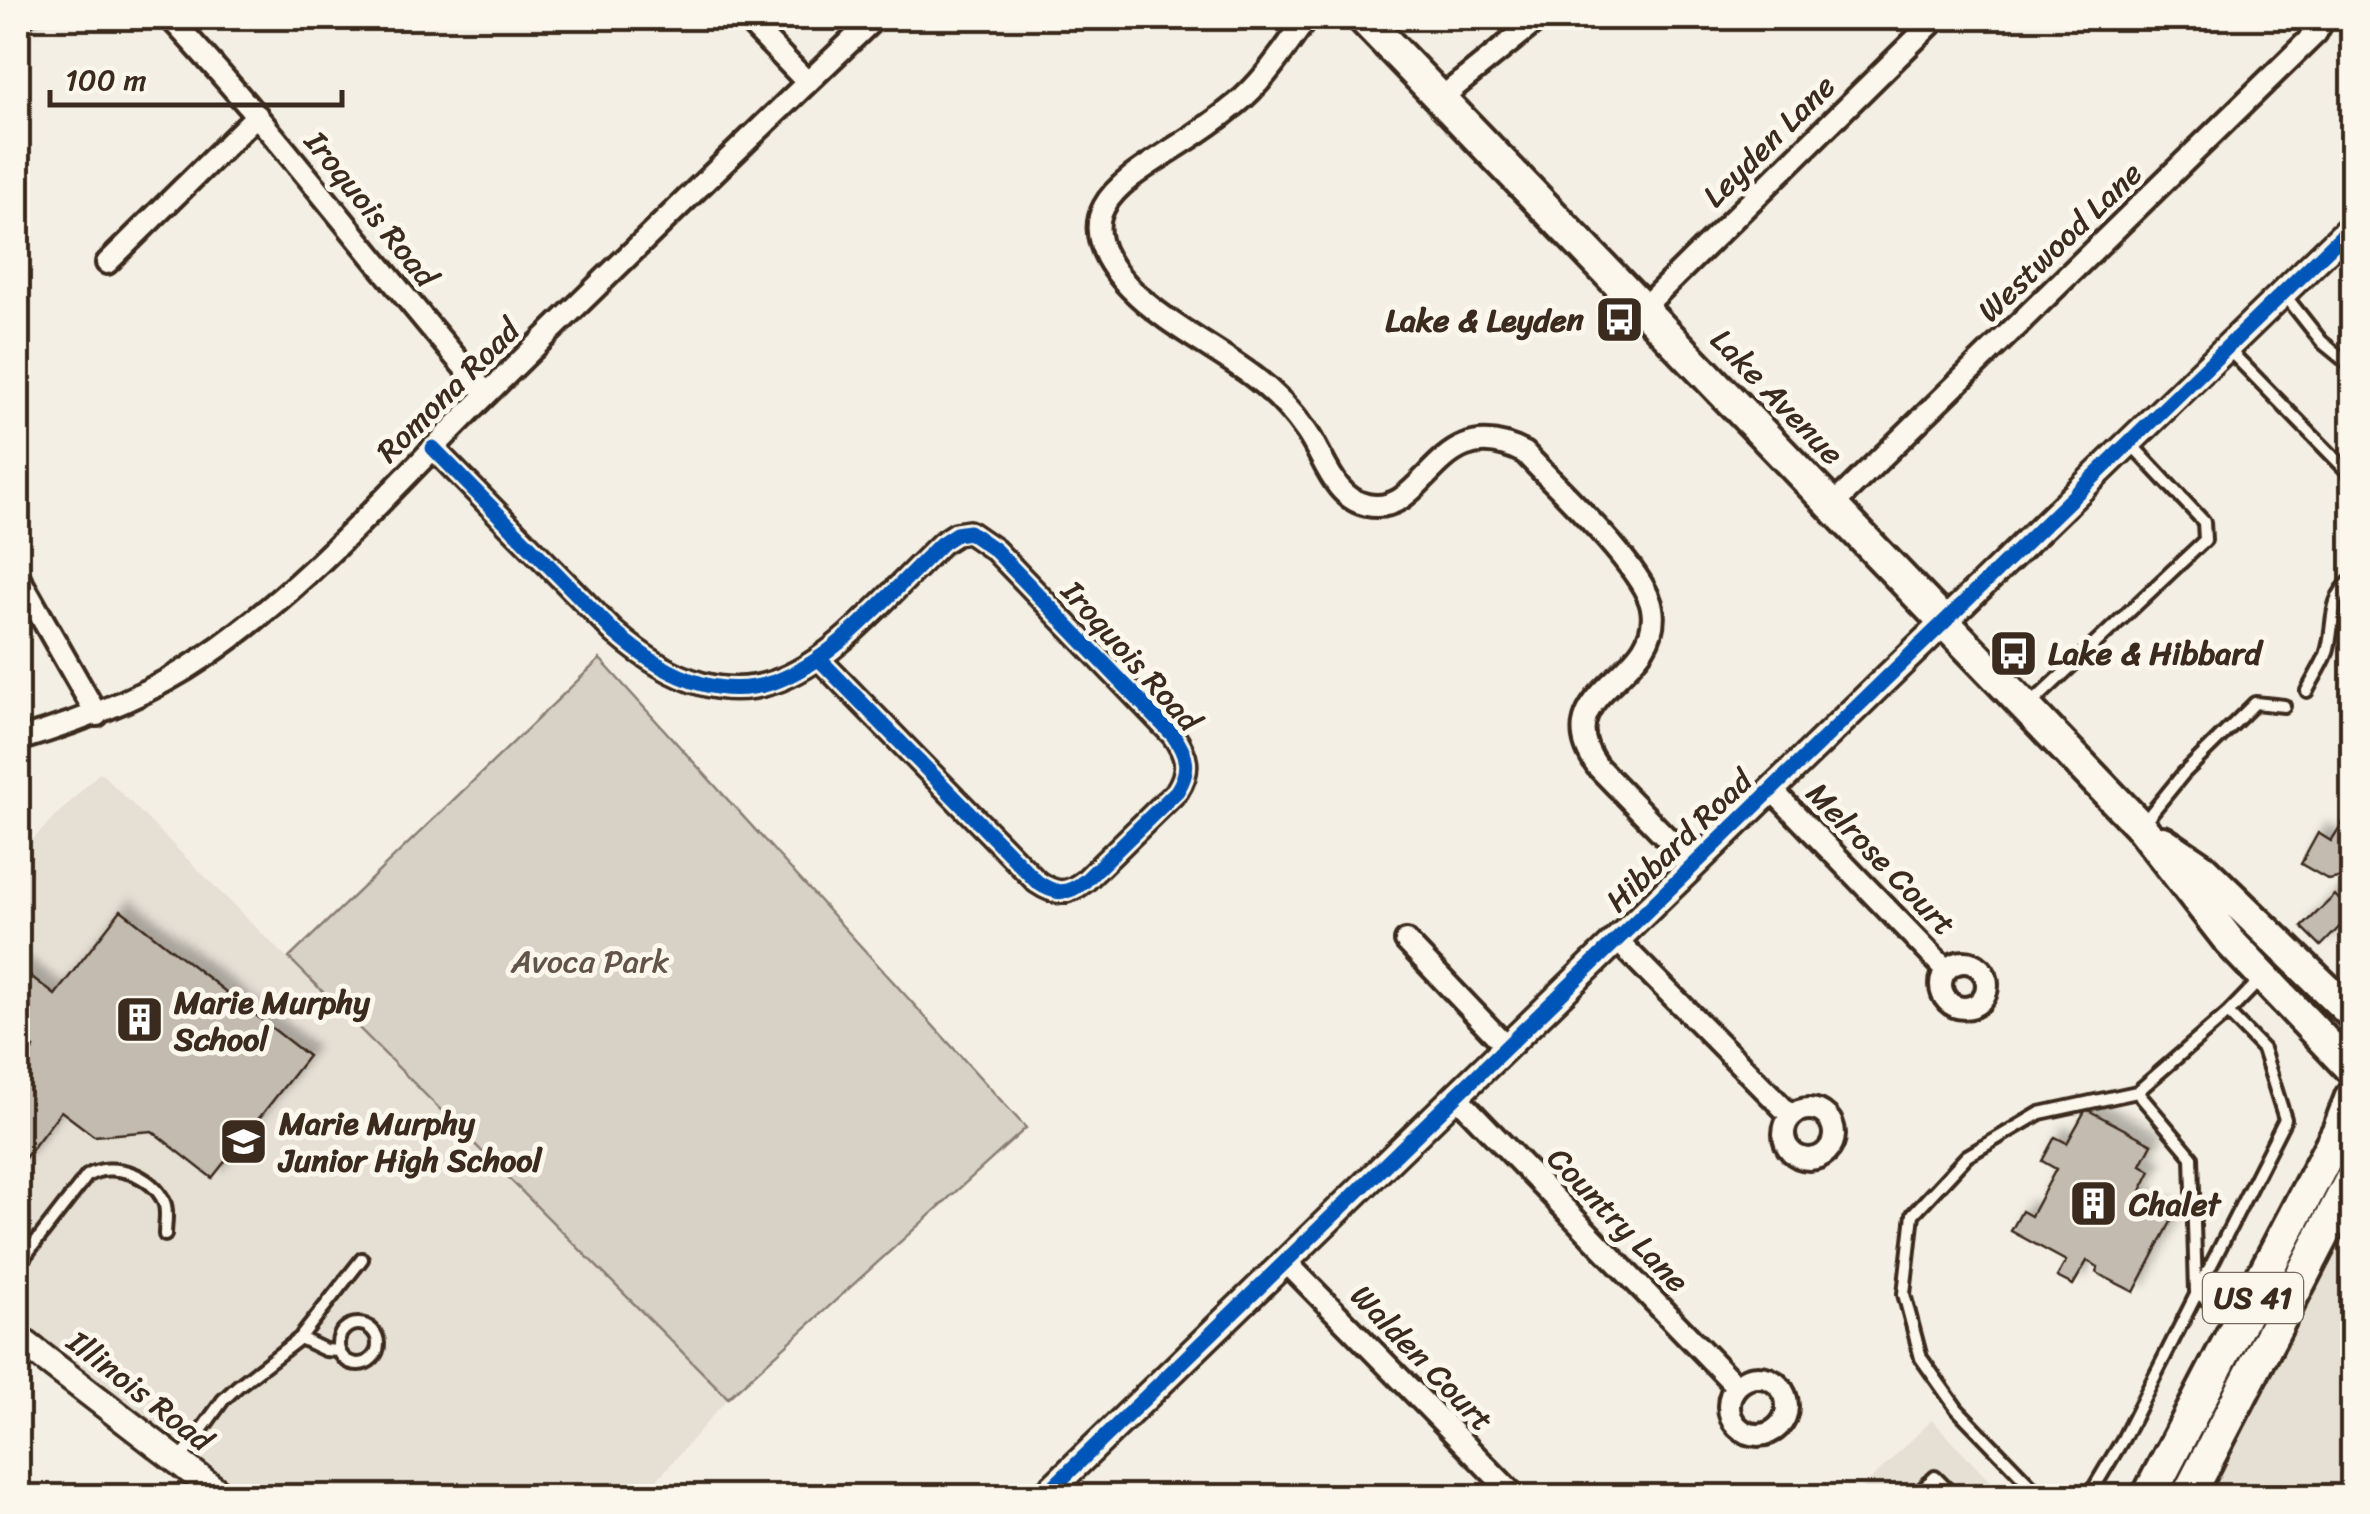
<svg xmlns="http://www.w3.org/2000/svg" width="2370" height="1514" font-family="Sriracha,sans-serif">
<defs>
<filter id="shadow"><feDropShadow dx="9" dy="-9" stdDeviation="5" flood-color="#0004"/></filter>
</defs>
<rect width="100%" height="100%" fill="#f3efe4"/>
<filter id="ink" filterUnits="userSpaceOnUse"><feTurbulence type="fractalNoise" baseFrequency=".01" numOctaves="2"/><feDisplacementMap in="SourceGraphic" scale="20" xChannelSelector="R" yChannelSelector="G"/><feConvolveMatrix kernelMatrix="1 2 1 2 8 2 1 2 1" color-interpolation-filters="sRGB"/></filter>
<g filter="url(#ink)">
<!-- built -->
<path fill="#e5dfd4" d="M100 772 728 1398 643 1496H241L18 1324V854Z
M2352 1224V1496H2205L2253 1410Z
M1932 1420 2005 1496H1854Z"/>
<!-- green -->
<path fill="#d8d1c6" stroke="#8a7e72" stroke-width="2.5" d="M600 659 1026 1128 728 1398 289 958Z"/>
<!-- building -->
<path fill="#c3bbb0" stroke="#3b2a1e" stroke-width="2.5" filter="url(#shadow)" d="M18 18H40L18 40Z
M2347 816 2352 820V875L2329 880 2301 864 2318 833 2331 841Z
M2335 895 2352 914 2321 946 2302 927Z
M121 910 308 1056 212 1178 152 1131 94 1136 61 1111 18 1167V1069L34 1048 29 1044 20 1055 18 1053V966L55 995Z
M2086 1109 2152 1144 2141 1165 2151 1171 2138 1197 2174 1216 2134 1292 2097 1273 2098 1267 2087 1261 2073 1285 2057 1277 2066 1261 2011 1231 2022 1211 2031 1216 2056 1169 2042 1161 2055 1137 2067 1143Z"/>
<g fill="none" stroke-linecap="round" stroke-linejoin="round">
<defs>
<path id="service" d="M2284 294 2322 342 2349 364 2352 363
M2227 348 2352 476
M2307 691C2313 679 2321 667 2326 655 2336 628 2326 600 2352 580
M2028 707 2205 540 2204 522 2131 444
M2144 822 2183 774 2255 703 2284 706
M2137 1092 2192 1157 2196 1291
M18 1265 87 1176C111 1160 153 1175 164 1202 168 1211 165 1225 165 1235
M2196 1292 2235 1321
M338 1344a20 20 0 1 1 40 0a20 20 0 1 1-40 0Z
M300 1338 325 1350 338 1351
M179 1461 223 1400 238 1386 300 1338 362 1259
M2038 1493 1957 1409 1921 1358 1904 1294 1913 1214 1967 1156 2040 1113 2137 1092 2228 1013 2259 981
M1915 1496 1935 1477 1954 1496
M2089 1496 2123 1439 2285 1119 2263 1049 2228 1013"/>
<path id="minor" d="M170 18C282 138 379 270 487 394
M745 18 807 82
M1307 18C1285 48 1264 82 1235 105 1217 120 1198 133 1179 145 1118 184 1061 215 1130 288 1165 324 1214 347 1254 377 1274 392 1292 411 1306 431 1324 456 1333 498 1367 505 1428 518 1435 407 1525 453 1556 487 1644 567 1652 608 1664 677 1544 692 1597 766L1694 866
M1441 98 1540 18
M107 263 257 115
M1643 308 1937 18
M433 448 614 632C761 760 836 645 942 543L956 534 969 532 995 550 1173 735C1187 755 1191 769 1177 791L1085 881C1067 895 1056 895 1037 882L820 660
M1833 505 2316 33 2324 18
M18 576 97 715
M18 740C82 721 148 696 203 658 311 585 398 481 490 391 617 266 746 141 875 18
M1772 790 1946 970
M1617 940 1791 1116
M1406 941 1507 1047
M1941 985a23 23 0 1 1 46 0a23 23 0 1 1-46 0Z
M1456 1096 1736 1386
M1784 1134a25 25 0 1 1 50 0a25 25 0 1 1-50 0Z
M1286 1262 1515 1496
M1729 1406a29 29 0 1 1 58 0a29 29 0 1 1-58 0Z"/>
<path id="tertiary" d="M18 1338 223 1496
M1044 1496 2352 226"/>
<path id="secondary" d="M1363 18 2140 826 2231 943 2352 1070
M2163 842 2200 867 2352 1014"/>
<path id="primary" d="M2149 1496 2339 1131 2352 1097
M2188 1496 2352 1179"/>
</defs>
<!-- service casing -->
<use href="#service" stroke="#3b2a1e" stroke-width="18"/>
<!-- minor casing -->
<use href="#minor" stroke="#3b2a1e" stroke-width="28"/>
<!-- tertiary casing -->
<use href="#tertiary" stroke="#3b2a1e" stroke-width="32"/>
<!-- secondary casing -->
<use href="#secondary" stroke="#3b2a1e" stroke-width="38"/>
<!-- primary casing -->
<use href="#primary" stroke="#3b2a1e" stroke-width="40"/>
<!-- service -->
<use href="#service" stroke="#fbf7ec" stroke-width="10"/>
<!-- minor -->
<use href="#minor" stroke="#fbf7ec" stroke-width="20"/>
<!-- tertiary -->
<use href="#tertiary" stroke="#fbf7ec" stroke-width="25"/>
<!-- secondary -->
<use href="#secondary" stroke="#fbf7ec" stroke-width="30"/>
<!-- primary -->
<use href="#primary" stroke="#fbf7ec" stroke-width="32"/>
<defs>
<path id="cycleway" d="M433 448 614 632C761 760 836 645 942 543L956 534 969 532 995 550 1173 735C1187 755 1191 769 1177 791L1085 881C1067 895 1056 895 1037 882L820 660
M1044 1496 2352 226"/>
</defs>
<!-- cycleway casing -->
<use href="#cycleway" stroke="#fbf7ec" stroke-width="21"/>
<!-- cycleway -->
<use href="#cycleway" stroke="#0057b8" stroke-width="15"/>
</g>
</g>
<!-- icons -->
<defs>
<symbol id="bus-square" viewBox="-11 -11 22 22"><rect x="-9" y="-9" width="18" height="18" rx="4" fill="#3b2a1e" stroke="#fbf7ec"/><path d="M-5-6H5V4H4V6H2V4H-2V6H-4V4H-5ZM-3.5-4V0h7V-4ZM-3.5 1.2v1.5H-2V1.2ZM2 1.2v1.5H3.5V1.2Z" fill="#fff"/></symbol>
<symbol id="building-square" viewBox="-11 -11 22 22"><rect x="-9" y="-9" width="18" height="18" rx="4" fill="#3b2a1e" stroke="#fbf7ec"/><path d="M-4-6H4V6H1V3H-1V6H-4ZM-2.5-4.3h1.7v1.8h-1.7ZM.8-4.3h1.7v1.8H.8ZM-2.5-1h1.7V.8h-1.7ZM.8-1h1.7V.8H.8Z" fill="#fff"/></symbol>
<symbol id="school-square" viewBox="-11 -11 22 22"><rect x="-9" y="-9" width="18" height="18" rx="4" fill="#3b2a1e" stroke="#fbf7ec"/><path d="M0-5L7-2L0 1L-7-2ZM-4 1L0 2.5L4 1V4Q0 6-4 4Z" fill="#fff"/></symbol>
</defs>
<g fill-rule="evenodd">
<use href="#bus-square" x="1592" y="292" width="55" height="55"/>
<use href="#bus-square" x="1986" y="626" width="55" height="55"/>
<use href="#building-square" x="112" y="992" width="55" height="55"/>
<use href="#school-square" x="216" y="1114" width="55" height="55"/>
<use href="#building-square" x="2066" y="1176" width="55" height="55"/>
</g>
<g text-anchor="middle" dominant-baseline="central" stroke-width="10" stroke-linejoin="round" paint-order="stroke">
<!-- shield labels -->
<rect fill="#fbf7ec" stroke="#75685c" stroke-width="2.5" x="2203" y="1273" width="100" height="50" rx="8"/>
<g font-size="30" font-weight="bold" fill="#3b2a1e">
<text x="2253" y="1298">US 41</text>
</g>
<!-- street labels -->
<g font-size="32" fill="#3b2a1e" stroke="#fbf7ec">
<text transform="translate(1769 141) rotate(-45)">Leyden Lane</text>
<text transform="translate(371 209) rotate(51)">Iroquois Road</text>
<text transform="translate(2060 242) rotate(-44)">Westwood Lane</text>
<text transform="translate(448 391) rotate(-45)">Romona Road</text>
<text transform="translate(1777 397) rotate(46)">Lake Avenue</text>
<text transform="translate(1131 656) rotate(48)">Iroquois Road</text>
<text transform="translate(1679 841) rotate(-44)">Hibbard Road</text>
<text transform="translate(1881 859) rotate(46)">Melrose Court</text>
<text transform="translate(1618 1220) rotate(46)">Country Lane</text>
<text transform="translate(1422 1358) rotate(46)">Walden Court</text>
<text transform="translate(140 1391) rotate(38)">Illinois Road</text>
</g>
<!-- poi labels -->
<g font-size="32" font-weight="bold" fill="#3b2a1e" stroke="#fbf7ec" text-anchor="start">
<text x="1584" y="320" text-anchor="end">Lake &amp; Leyden</text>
<text x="2048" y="653">Lake &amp; Hibbard</text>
<text x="174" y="1002">Marie Murphy<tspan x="174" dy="37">School</tspan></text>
<text x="279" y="1123">Marie Murphy<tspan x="279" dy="37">Junior High School</tspan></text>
<text x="2129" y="1204">Chalet</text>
</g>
<!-- park labels -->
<g font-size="32" fill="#625448" stroke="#fbf7ec">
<text x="590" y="961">Avoca Park</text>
</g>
</g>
<!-- margin -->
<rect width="2370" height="1514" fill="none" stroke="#fbf7ec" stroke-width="60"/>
<rect x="30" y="30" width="2310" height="1454" fill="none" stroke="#3b2a1e" stroke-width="4" filter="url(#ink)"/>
<!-- scale -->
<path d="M50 90v15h292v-15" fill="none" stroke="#3b2a1e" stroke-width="5"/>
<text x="65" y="90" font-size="30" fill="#3b2a1e" stroke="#fbf7ec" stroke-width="8" paint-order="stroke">100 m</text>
</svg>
